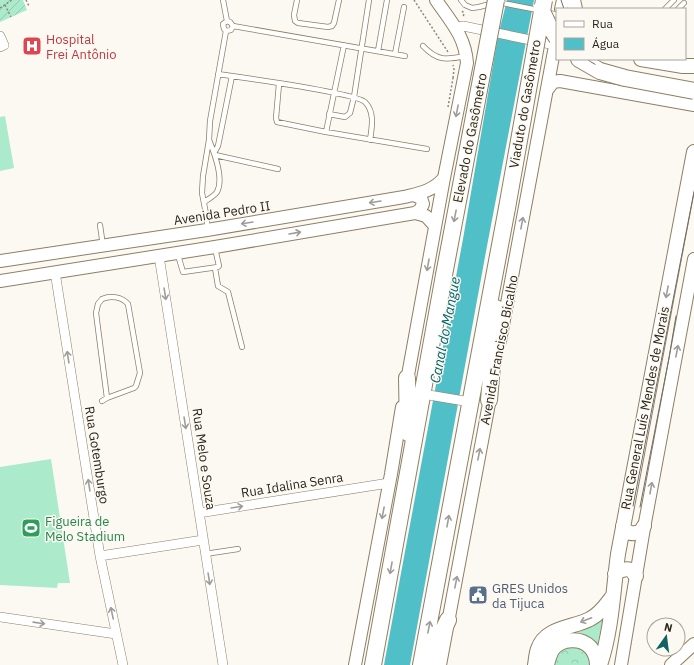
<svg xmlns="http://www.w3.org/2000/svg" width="694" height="665" font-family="'IBM Plex Sans',sans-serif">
<defs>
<pattern id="park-crowns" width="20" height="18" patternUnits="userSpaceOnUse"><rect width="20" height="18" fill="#abebcb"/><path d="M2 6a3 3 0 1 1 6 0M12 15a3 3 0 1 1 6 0" fill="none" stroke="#93c9ae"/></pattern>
<pattern id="garden-furrows" width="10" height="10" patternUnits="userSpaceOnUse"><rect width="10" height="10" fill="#abebcb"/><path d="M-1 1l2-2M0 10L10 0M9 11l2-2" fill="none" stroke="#93c9ae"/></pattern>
</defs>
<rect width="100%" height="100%" fill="#fcf9f3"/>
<!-- grass -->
<path fill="#abebcb" d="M5 116 14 168 0 171V117Z
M51 459 70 583H58L57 588 0 585V467Z
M605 614 597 645C585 633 581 632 565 632Z"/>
<!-- park -->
<path fill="url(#park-crowns)" d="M562 646H579L590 655 592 665H550Z"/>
<!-- garden -->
<path fill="url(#garden-furrows)" d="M0 0H23L27 10 0 22Z"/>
<!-- water -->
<path fill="#51bfc7" d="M507 0H534L487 246 410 665H384L463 239 498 36Z"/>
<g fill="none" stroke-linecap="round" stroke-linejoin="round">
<defs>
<path id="lane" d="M223 0 227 21 230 22 233 26 231 30 226 31
M297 0 294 15 295 21 298 23 328 27 332 26 334 23 339 0
M461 0 465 5 472 8 479 7 497 2 538 10
M665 9 674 0
M678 9 684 3
M547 12 557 15
M233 26 405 56
M344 45 326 132 427 149
M423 46C437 61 446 60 466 56
M378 51 387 0
M395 54 404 7
M218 74C239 77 356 93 365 102 375 112 372 127 370 140
M279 84 276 118 277 122 326 132
M329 114 345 117 350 113 354 97 369 0
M214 153 218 146 232 76
M215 155 278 169
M204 202C209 199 214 196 217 192 224 179 214 152 209 140
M100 225 103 246
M207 230V219L202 193 203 176 209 140 210 121 226 31 224 29 223 24 227 21
M178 255 183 272 218 267 219 266 215 248
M215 268 218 286 228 292 242 347
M102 401 107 398 134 388 136 386 140 373 128 304C122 297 111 295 102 299L98 304 96 313 107 398
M205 554 238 549"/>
<path id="street" d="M455 27 463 26 555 45
M0 36 4 45 0 47
M159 256 223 665
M55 272 100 556 123 665
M423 394 470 402
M199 513 389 483
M100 556 203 540
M0 617 116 634"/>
<path id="secondary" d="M561 9 563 0
M548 89 553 82 560 81 694 105
M413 195 421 198 423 204 420 210 415 213
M0 261 207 230 404 197C420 193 433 191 444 178
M0 281 215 247 415 213 426 216 435 226
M500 341 557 35
M406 386 444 178 467 63C465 36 451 22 436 0
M355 665 391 474 402 407
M440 665 491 393
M621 665 644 528 694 259
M671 665 694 644"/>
<path id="primary" d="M573 0 575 9
M641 59 683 66H694
M623 526C626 534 634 535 641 531L644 526
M615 574C620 570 625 568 631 570L636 576
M535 665C536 660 536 654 538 649 545 627 573 628 590 619 600 614 606 605 612 597
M547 665C548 660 550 654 552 650 561 638 581 637 591 648 595 653 597 659 597 665
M600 665C612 629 613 591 618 554L694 152"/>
<path id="highway" d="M579 59 600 71
M407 378 408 433
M489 400 494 343 496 308
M427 664 448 620
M373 665 444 275
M421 665 507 208"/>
</defs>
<!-- lane casing -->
<use href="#lane" stroke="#8e7f63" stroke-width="6"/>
<!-- street casing -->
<use href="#street" stroke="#8e7f63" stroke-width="10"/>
<!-- secondary casing -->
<use href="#secondary" stroke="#8e7f63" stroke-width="14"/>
<!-- primary casing -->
<use href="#primary" stroke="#8e7f63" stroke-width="16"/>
<!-- highway casing -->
<use href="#highway" stroke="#8e7f63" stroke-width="18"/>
<!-- path -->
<path stroke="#8c887e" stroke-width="1.5" stroke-dasharray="2 2" stroke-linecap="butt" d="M26 0 29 6
M414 0 448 52
M5 5 11 17
M0 8 12 0
M462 11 464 13 463 18
M453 78 454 69 453 65
M448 107 453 78H454"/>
<!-- lane -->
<use href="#lane" stroke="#fff" stroke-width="4.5"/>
<!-- street -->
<use href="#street" stroke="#fff" stroke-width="9"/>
<!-- secondary -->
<use href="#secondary" stroke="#fff" stroke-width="12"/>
<!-- primary -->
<use href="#primary" stroke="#fff" stroke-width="14"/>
<!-- highway -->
<use href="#highway" stroke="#fff" stroke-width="16"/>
<!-- tram -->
<path stroke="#726d63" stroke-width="1" d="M561 0 564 9
M587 59C606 75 651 79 675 84L684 85 694 83
M633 506 694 192
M640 507 669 358 676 316"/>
<defs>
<path id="highway-bridge" d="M541 9 548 24 557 38
M600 71 625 78 694 91
M507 208 544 0
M444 275 496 0"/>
</defs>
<!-- highway-bridge casing -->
<use href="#highway-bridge" stroke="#8e7f63" stroke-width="18" stroke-linecap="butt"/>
<!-- highway-bridge -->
<use href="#highway-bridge" stroke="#fff" stroke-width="16"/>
</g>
<!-- one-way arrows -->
<defs><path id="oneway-shaft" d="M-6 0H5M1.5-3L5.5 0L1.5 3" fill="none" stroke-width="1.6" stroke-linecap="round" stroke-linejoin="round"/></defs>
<g stroke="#a09d98">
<use href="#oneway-shaft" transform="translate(457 111) rotate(101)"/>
<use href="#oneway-shaft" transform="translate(375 202) rotate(171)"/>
<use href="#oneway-shaft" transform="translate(455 216) rotate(101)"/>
<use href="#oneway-shaft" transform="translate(247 223) rotate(171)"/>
<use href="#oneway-shaft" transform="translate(522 223) rotate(-79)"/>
<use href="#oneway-shaft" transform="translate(295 233) rotate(-10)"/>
<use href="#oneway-shaft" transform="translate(428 265) rotate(100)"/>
<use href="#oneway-shaft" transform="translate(667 292) rotate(101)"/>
<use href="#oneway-shaft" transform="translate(165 294) rotate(81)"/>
<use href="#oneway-shaft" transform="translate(677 351) rotate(-79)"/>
<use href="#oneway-shaft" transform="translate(68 357) rotate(-99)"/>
<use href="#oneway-shaft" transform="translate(185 423) rotate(81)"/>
<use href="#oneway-shaft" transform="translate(479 454) rotate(-79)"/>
<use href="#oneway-shaft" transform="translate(89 485) rotate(-99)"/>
<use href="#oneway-shaft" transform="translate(651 488) rotate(-80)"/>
<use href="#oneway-shaft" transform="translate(237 507) rotate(-9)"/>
<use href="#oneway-shaft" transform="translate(383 513) rotate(101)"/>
<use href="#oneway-shaft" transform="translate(448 521) rotate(-80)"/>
<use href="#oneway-shaft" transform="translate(391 568) rotate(100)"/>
<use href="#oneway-shaft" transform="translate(209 579) rotate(81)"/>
<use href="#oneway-shaft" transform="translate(456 582) rotate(-79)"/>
<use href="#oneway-shaft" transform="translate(112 613) rotate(-102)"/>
<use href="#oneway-shaft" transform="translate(586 620) rotate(159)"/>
<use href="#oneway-shaft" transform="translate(39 623) rotate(8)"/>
<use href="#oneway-shaft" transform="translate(429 627) rotate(-79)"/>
</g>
<!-- icons -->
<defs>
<symbol id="hospital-square" viewBox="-11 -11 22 22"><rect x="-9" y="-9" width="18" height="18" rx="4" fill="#e0444e" stroke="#fcf9f3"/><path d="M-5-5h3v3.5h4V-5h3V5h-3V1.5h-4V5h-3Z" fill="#fff"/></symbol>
<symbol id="stadium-square" viewBox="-11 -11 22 22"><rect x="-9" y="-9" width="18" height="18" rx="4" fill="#2e9e5b" stroke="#fcf9f3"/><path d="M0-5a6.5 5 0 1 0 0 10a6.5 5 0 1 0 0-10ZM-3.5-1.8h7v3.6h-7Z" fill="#fff"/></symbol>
<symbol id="civic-square" viewBox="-11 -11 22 22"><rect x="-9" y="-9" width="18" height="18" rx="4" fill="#5c6f8a" stroke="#fcf9f3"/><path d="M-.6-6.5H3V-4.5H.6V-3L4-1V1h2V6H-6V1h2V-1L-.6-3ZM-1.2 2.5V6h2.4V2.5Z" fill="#fff"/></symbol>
</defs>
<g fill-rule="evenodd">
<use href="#hospital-square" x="21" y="35" width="22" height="22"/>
<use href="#stadium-square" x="20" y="517" width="22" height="22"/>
<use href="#civic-square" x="467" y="584" width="22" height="22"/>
</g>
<g text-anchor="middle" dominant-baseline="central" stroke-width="3" stroke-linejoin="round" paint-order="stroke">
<!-- health labels -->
<g font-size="13" fill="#be3a42" stroke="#fcf9f3" text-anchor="start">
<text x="46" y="39">Hospital<tspan x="46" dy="15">Frei Antônio</tspan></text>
</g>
<!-- street labels -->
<g font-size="13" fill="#2c261a" stroke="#fcf9f3">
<text transform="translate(525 104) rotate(-80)">Viaduto do Gasômetro</text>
<text transform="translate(470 138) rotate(-79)">Elevado do Gasômetro</text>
<text transform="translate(222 213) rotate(-9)">Avenida Pedro II</text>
<text transform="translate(499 350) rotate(-79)">Avenida Francisco Bicalho</text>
<text transform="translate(645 408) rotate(-79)">Rua General Luís Mendes de Morais</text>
<text transform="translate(97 455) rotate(81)">Rua Gotemburgo</text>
<text transform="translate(204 459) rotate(82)">Rua Melo e Souza</text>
<text transform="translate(292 485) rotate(-9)">Rua Idalina Senra</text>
</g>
<!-- leisure labels -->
<g font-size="13" fill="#27864d" stroke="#fcf9f3" text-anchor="start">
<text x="45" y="521">Figueira de<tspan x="45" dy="15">Melo Stadium</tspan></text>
</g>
<!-- service labels -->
<g font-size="13" fill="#4e5e75" stroke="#fcf9f3" text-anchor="start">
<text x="492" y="588">GRES Unidos<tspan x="492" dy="15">da Tijuca</tspan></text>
</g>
<!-- water labels -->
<g font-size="14" font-style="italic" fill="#006369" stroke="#fcf9f3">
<text transform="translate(445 330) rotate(-79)">Canal do Mangue</text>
</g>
</g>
<!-- legend -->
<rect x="556" y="8" width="130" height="52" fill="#fcf9f3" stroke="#a9a59c"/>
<rect x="564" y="21" width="20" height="6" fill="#ffffff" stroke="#a9a59c"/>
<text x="592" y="28" font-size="12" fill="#2c261a">Rua</text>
<rect x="564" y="38" width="20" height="12" fill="#51bfc7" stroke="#a9a59c"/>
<text x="592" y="48" font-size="12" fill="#2c261a">Água</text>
<!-- north arrow -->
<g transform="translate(666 637) rotate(14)"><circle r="19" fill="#fcf9f3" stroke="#a9a59c"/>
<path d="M0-3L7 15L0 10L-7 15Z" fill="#106265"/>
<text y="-6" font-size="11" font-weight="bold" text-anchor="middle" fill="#2c261a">N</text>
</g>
</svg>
